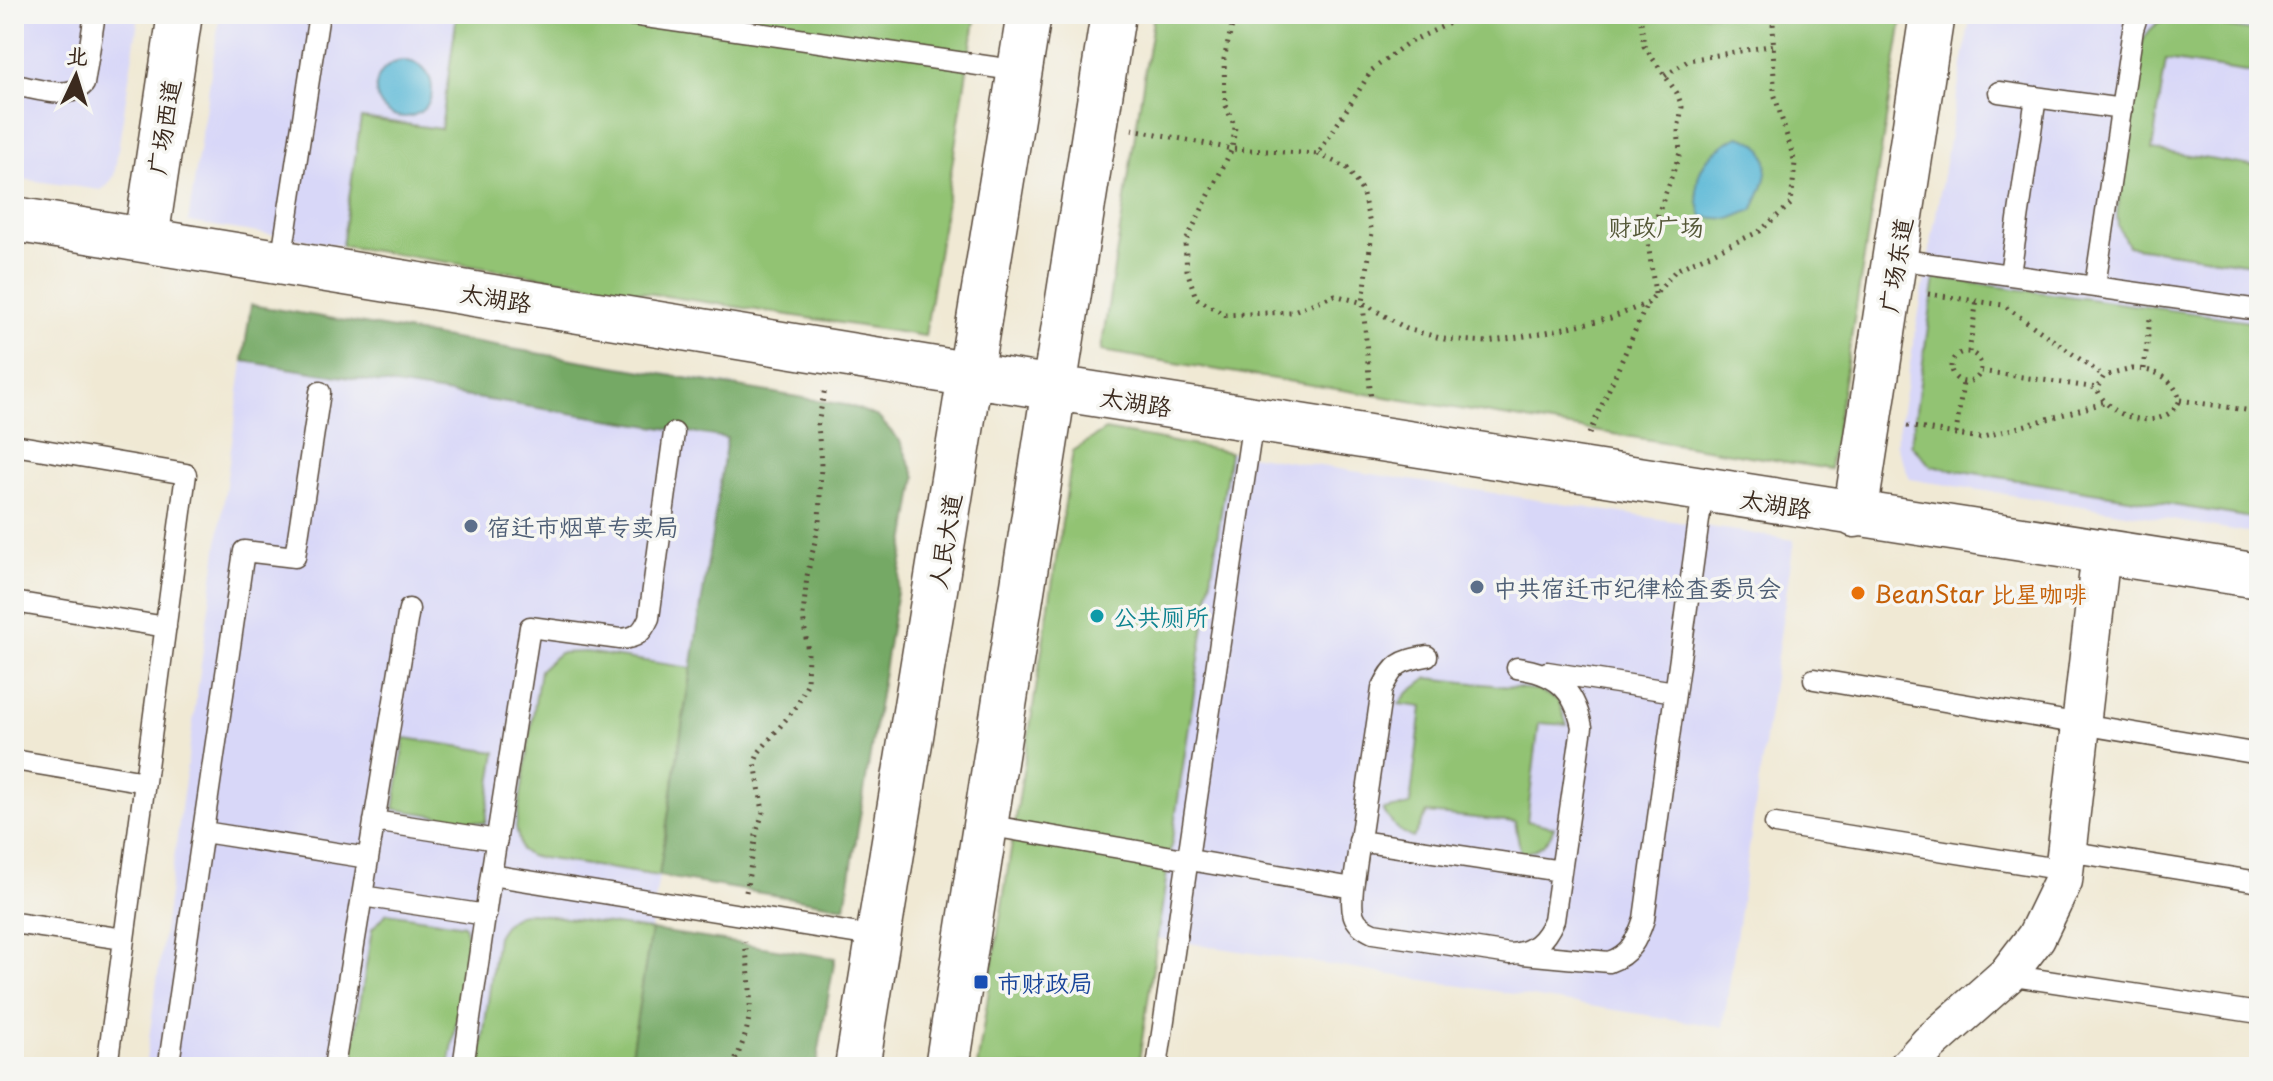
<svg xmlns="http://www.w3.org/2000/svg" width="2273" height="1081" font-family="'Playpen Sans','LXGW WenKai TC',sans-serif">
<rect width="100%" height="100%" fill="#f6f6f2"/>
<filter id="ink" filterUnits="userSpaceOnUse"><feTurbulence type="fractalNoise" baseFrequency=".0125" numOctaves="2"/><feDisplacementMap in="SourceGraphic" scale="16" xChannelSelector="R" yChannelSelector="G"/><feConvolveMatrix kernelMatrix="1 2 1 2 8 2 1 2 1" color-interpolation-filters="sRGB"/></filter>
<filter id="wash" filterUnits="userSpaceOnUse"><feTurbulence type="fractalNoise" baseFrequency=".006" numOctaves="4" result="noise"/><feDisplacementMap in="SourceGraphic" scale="32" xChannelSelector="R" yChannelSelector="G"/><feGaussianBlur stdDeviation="1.8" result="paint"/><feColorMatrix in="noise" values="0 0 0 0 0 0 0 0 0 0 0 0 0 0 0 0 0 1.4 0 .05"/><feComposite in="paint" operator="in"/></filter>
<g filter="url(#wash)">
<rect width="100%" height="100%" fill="#f0e9d4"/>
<!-- built -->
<path fill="#d8d7f8" d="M14 14H139L114 176 108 185 101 190 14 178Z
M220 14H976L925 336 188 222Z
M1971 14H2259V534L1910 479 1896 444Z
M251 305 736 385 629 1067H145Z
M1230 452 1794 540 1723 1027 1157 938Z"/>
<!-- green -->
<path fill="#92c373" stroke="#667648" stroke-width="2" d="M457 14H976L925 336 342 246 361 118 441 129Z
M1154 14H1903L1830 469 1101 351Z
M2172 18 2259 32V74L2166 60 2152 150 2259 167V265L2128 246 2118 226 2117 213 2142 42C2149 29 2157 21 2172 18Z
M1935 278 2259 322V465H2253L2248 503 2259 505V519L1931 466 1911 445Z
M1105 430 1230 452 1138 1067H977L1073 451Z
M586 652 691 668 659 876 529 856 521 850 516 827 540 670 559 653Z
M1428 678 1537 690 1558 700 1567 725 1539 723 1527 821 1554 827C1547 845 1540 849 1521 854L1515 822 1427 813 1413 838C1397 832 1392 824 1383 810L1410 805 1422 707 1399 704 1407 694Z
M405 738 496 752 485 823 394 809Z
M387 913 464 925 469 944 449 1067H350L372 929Z
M531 913 651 930 629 1067H479L497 936C506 921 512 914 531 913Z"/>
<!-- forest -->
<path fill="#75a965" stroke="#586a42" stroke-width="2" d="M251 305 851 406 878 417 900 441 916 477 845 907 659 876 727 438 243 361Z
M651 930 835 958 816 1067H629Z"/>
<!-- water -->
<path fill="#58b7d6" stroke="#4a707a" stroke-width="2" d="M376 89a28 28 0 1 1 56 0a28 28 0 1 1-56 0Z
M1739 136C1781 146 1766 184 1752 210L1730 219 1702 217C1688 177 1703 154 1739 136Z"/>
</g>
<g filter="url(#ink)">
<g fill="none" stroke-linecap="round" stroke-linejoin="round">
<defs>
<path id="lane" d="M625 14 1020 71
M14 85C35 88 68 101 84 84L95 14
M1999 92 2122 109
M1896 259 2259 310
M281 262 319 14
M2010 274 2036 97
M2095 286 2133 29 2138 14
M14 445 186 474 107 1067
M14 602 166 627
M1547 672 1675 692
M1814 679 2259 754
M14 760 145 782
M374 821 497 840
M1775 824 2064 870
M986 825 1353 888 1382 689C1394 664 1399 661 1427 656
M204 832 368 858
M1359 841 1561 871
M2067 851 2259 882
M491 875 530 627 620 639C637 638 642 633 649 618L674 433
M1353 888C1351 910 1350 923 1373 933L1510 954C1533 953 1545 940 1554 920L1582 727C1574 688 1555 673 1517 668
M362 896 486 915
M14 923 124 939
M1523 954 1609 962C1630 955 1637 940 1644 919L1703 491
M2007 975 2259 1013
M169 1063 244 551 295 557 320 392
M334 1067 409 609
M463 1067 491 875 878 937
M1157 1067 1253 420"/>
<path id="street" d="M1908 1067 1929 1044 2007 975 2036 937 2063 881 2101 552"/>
<path id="secondary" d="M14 219 972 375 2259 576
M146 239 180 14
M1855 515 1932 14
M857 1067 1029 14
M947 1067 1113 14"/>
</defs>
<!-- lane casing -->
<use href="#lane" stroke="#564739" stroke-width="23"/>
<!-- street casing -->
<use href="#street" stroke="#564739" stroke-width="41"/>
<!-- secondary casing -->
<use href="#secondary" stroke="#564739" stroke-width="47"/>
<!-- path -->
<path stroke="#564739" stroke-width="5" stroke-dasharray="2 6" stroke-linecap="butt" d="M1240 14 1233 21 1224 59 1225 104 1235 127 1232 149 1185 243 1187 270 1196 298 1225 315 1291 312 1335 295 1363 303 1407 329 1444 339 1487 342 1532 335 1611 318 1648 303 1676 270 1760 231 1791 204 1795 163 1774 93 1773 14
M1640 14 1644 46 1677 93 1682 107 1678 130 1680 153 1648 242 1655 294
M1665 76 1689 60 1775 45
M1132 129 1232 149 1318 154 1372 70 1406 44 1456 20 1492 17 1498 14
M1318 154 1347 168 1362 191 1372 232 1363 303 1371 401
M1928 294 2003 305 2104 376
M1951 367a15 15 0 1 1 30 0a15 15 0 1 1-30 0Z
M1969 352 1977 299
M2132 369C2155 369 2173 377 2180 400 2165 434 2107 420 2097 388L2104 376Z
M2144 369 2150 319
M1981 371 2097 388
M2180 400 2259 412
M1907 426 1980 438 2104 403
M1589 434 1647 304
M1956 434 1963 383
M746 892 756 835 763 812 755 762 759 752 797 706 807 684 808 653 803 616 807 576 819 524 821 465 818 424 825 388
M732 1067C757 1018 751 994 745 942"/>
<!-- lane -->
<use href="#lane" stroke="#fff" stroke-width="20"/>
<!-- street -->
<use href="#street" stroke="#fff" stroke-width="38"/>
<!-- secondary -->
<use href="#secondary" stroke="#fff" stroke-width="44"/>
</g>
</g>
<!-- markers -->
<g fill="#5c6f8a" stroke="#f6f6f2" stroke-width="3">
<circle cx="471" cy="526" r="8"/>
<circle cx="1477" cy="587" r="8"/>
</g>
<circle fill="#e8710a" stroke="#f6f6f2" stroke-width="3" cx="1858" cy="593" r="8"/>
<circle fill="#0f9aa8" stroke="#f6f6f2" stroke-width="3" cx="1097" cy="616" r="8"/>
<rect fill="#1a4fb4" stroke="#f6f6f2" stroke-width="3" x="973" y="974" width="16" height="16" rx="4"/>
<g text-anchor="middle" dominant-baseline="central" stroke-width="7" stroke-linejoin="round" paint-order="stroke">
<!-- street labels -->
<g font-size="24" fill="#3b2a1e" stroke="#f6f6f2">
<text transform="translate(163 127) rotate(-81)">广场西道</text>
<text transform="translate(1895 265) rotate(-81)">广场东道</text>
<text transform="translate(496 297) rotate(9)">太湖路</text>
<text transform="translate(1136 401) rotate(9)">太湖路</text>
<text transform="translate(1776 503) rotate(9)">太湖路</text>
<text transform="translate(944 541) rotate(-81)">人民大道</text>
</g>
<!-- park labels -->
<g font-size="24" fill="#555838" stroke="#f6f6f2">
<text x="1656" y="226">财政广场</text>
</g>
<!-- service labels -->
<g font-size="24" fill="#4e5e75" stroke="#f6f6f2" text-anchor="start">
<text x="487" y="526">宿迁市烟草专卖局</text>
<text x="1493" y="587">中共宿迁市纪律检查委员会</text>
</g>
<!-- food labels -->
<g font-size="24" fill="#c56008" stroke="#f6f6f2" text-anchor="start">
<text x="1874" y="593">BeanStar 比星咖啡</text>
</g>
<!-- culture labels -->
<g font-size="24" fill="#0d838f" stroke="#f6f6f2" text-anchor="start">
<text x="1113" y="616">公共厕所</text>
</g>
<!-- transit labels -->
<g font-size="24" fill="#164399" stroke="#f6f6f2" text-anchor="start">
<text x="997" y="982">市财政局</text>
</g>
</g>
<!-- margin -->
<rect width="2273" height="1081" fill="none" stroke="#f6f6f2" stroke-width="48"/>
<!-- north arrow -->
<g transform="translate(76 76) rotate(4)" stroke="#f6f6f2" stroke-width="6" paint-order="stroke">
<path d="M0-6L14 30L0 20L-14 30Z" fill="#3b2a1e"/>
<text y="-12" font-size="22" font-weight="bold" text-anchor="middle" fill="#3b2a1e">北</text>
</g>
</svg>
